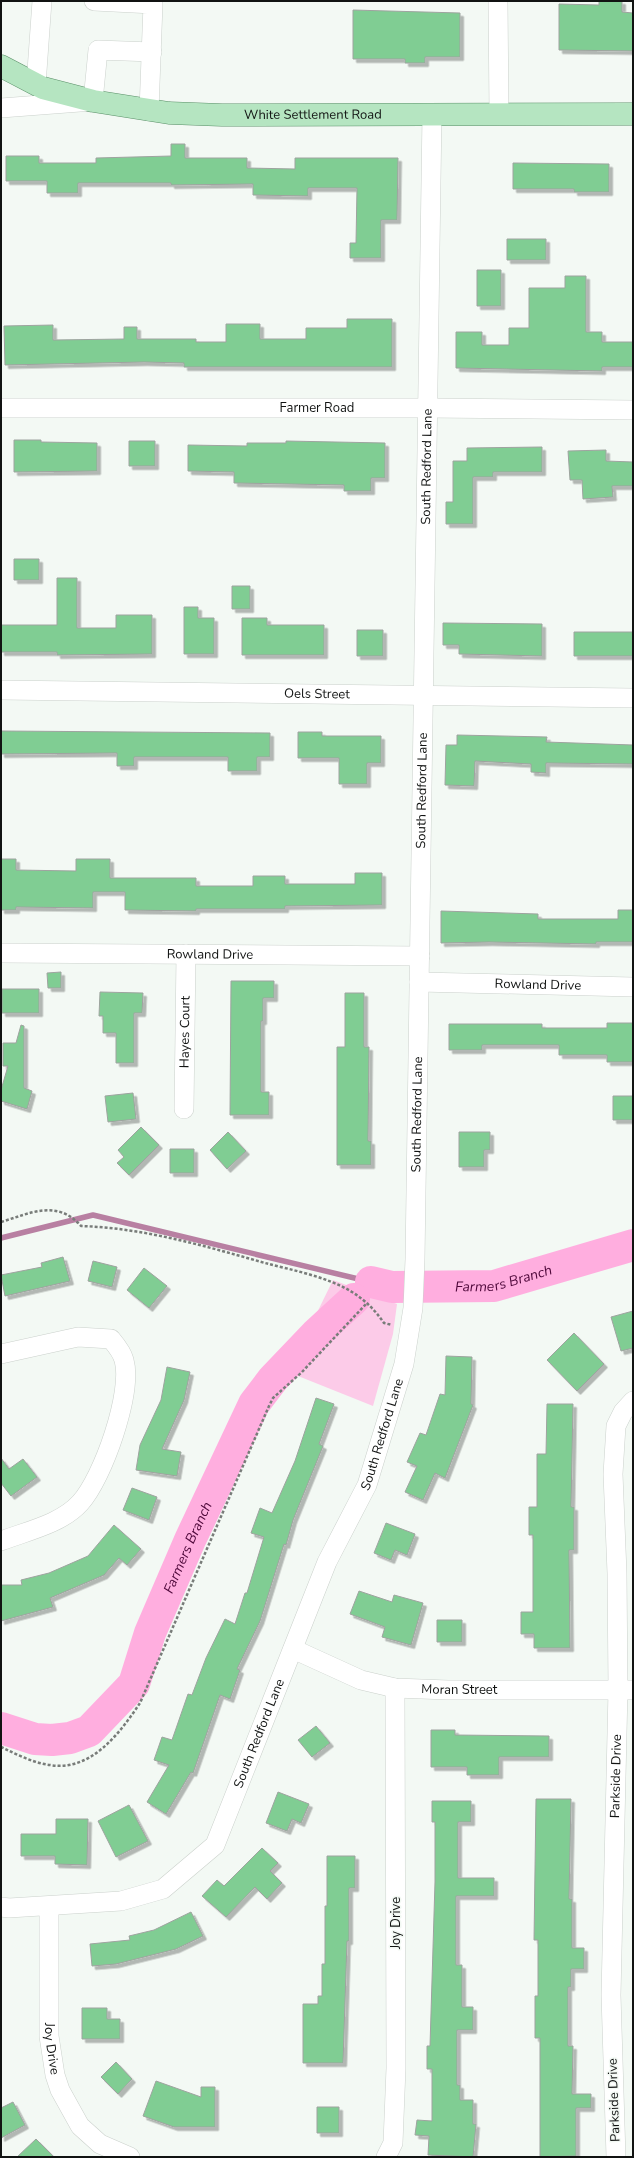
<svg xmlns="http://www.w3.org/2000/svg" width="634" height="2158" font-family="'Nunito Sans',sans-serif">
<defs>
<filter id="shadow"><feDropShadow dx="3.5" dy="3.5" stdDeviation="0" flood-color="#0004"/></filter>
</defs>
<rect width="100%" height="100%" fill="#f3f9f4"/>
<!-- green -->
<path fill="#fccbe8" d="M333 1280 397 1304 393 1334 373 1406 288 1372Z"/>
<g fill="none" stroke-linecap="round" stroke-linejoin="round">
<!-- stream -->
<path stroke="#b880a2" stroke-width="5.5" d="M1 1238 93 1215 371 1282
M360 1292 371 1282"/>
<!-- river -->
<g stroke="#ffaedf" stroke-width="32">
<path id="s1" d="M371 1282 392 1287 494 1286 633 1245"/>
<path id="s2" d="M1 1728 35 1739 52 1740 70 1738 89 1731 134 1684 150 1633 190 1540 254 1404 273 1379 316 1334 354 1299"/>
</g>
</g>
<!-- building -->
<path fill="#80cd93" stroke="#9ea39f" filter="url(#shadow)" d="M599 1H622V12L633 13V51L559 50V4L599 5Z
M353 10 460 13V57H425V63H405V59H353Z
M171 144H185V158H247V168L295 169V158H398L397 220H381V258H350V243H356L357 188H308V196L253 195V184L171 185V183H78V193H47V181H6V156H39V163H96V158L171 156Z
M513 163 609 164V192H574V189H513Z
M507 239H546V260H507Z
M477 270H501V306H477Z
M565 276H586V332H602V342H633V367H602V371L456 368V332H482V345H509V328H529V288H565Z
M347 319H392V367H184V363L144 362 5 365 4 326 53 325V340L124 339V327H137V339H196V342H226V324H260V339H306V328H347Z
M14 440H41V442L97 443V471L14 472Z
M129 441H155V466H129Z
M286 441 385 443V478H371V491H344V485L234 483V472L188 471V445L247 446V443H286Z
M542 447V472H493V477H473V524H446V502H453V461H467V448Z
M606 450V461L633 462V486H612L613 497 583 499 582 480H570L568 451Z
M14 559H39V580H14Z
M57 578H77V628H116V615H152V654L57 655V652H1V625H57Z
M232 586H250V609H232Z
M184 607H198V618H214V654H184Z
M242 618H267V625H324V655H242Z
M443 623 542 624V656L459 654V645H443Z
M357 630H383V656H357Z
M574 632H633V656H574Z
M1 731 270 733V757H257V771H228V757H134V766H117V753L1 754Z
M298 732H322V736H381V763H367V784H339V758H298Z
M457 735 547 737 546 742 633 745V764L546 763V773L531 772V764L475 761 474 786 445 785 446 745H457Z
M1 859H16V870L76 871V859H110V878H196V886H253V876H285V884H355V873H382V905L285 906V909H196V911L125 910V892H93V908L16 907V910H1Z
M618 910H633V942H596V944L489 942 441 943V911L538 914V919H618Z
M61 972V988H48L47 973Z
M231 981H274V998H263V1021H261V1092H269V1115H230Z
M2 989H39V1013H2Z
M100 992 143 993 142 1013H134V1063H116V1033H103V1016H99Z
M345 993H364V1047H369L368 1141H371V1165H337V1047H345Z
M607 1023H633V1062H607V1055H559V1045H482V1050H449V1024H542V1028H607Z
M21 1025 24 1026V1088L32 1091 27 1109 1 1101V1090L8 1066H3V1043H16Z
M133 1093 136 1119 108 1122 105 1096Z
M613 1096H633V1120H613Z
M141 1127 159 1145 129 1175 117 1163 124 1157 118 1150Z
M228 1132 246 1151 227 1169 210 1150Z
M459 1132H490V1150H484V1167H459Z
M170 1149H194V1173H170Z
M63 1257 70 1281 5 1296 1 1275 42 1267 41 1263Z
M93 1261 117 1267 112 1287 88 1281Z
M144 1268 167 1286 149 1308 127 1290Z
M633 1311V1348L621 1351 611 1317Z
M574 1333 604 1364 577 1391 547 1360Z
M446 1356 472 1357 471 1404 473 1405 445 1478 435 1473 423 1500 405 1492 417 1466 407 1462 420 1433 426 1435 440 1394 445 1395Z
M167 1367 190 1372 184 1400 162 1449 181 1452 177 1476 136 1470 140 1445 161 1400Z
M316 1398 334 1404 319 1444 323 1446 293 1520 286 1545 284 1544 260 1621 237 1669 240 1670 230 1699 220 1695 193 1773 191 1772 166 1814 147 1802 169 1765 154 1760 162 1737 172 1740 188 1694 192 1695 206 1658 225 1619 235 1624 245 1593H247L264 1537 251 1533 260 1508 272 1513 295 1461Z
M547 1404H573L571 1507H574V1550H569L570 1648H534V1634H521V1612H533V1535H529V1507H537V1454H546Z
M1 1458 9 1469 23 1459 37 1477 11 1496 1 1483Z
M132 1488 157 1497 149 1520 123 1510Z
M386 1523 415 1534 407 1555 395 1550 391 1560 374 1553Z
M114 1525 141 1549 127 1565 119 1558 104 1575 50 1598 53 1607 1 1621V1585H22L21 1580 49 1573 88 1556Z
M359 1591 392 1602 394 1595 423 1603 411 1645 382 1637 385 1627 350 1614Z
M437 1620H462V1642H437Z
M316 1726 330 1743 312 1757 298 1740Z
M431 1730H455V1735L549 1736V1757H499V1775H467V1767H431Z
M278 1792 309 1804 301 1823 292 1819 287 1831 266 1823Z
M536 1799H571L569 1899H572V1948H584V1969H571V1987H568V2046H573L572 2094H591V2108H576V2156L540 2157V2038H535V1996H538V1940H534Z
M432 1801H471V1822H458V1878H494V1896H456V1965H462V2007H473V2030H457V2085H460V2100H473V2124H476L473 2157 428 2155 429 2136 415 2135 417 2120 432 2121V2069H427V2046H430L435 1882V1822H432Z
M129 1805 148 1841 116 1857 98 1821Z
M56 1819H88L87 1865 55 1864V1856H21V1834H56Z
M262 1848 278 1863 270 1871 282 1883 267 1899 255 1887 226 1917 202 1896 217 1880 224 1886Z
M327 1856H355V1888H349V1941H347L343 2063H303V2004H318V1996H322V1964H325V1906H327Z
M191 1912 203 1936 176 1949 116 1964 92 1966 90 1944 130 1940 129 1936 154 1930Z
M82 2008H107V2019H120V2039H82Z
M116 2062 132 2079 118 2094 101 2077Z
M156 2081 201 2097V2087H215V2127H174L143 2116Z
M13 2102 25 2125 1 2138V2108Z
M317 2107H339V2133H317Z
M36 2139 54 2157H17Z"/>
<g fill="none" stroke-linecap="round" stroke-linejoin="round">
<defs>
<g id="minor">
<path d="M94 1 153 4 149 111"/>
<path d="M498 1 499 114"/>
<path d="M36 85 42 1"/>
<path d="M1 108 93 101 98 50 152 52"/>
<path id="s3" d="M1 408H427L633 410"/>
<path id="s4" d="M1 690 633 698"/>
<path id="s5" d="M1 953 420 956"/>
<path id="s6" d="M419 982 633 987"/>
<path id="s7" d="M184 1109 186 954"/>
<path d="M1 1354 78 1337 111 1339C116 1345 122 1352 124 1360 133 1392 103 1478 80 1503 61 1524 27 1531 1 1541"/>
<path id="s8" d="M293 1649 361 1680 395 1688 448 1690H633"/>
<path id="s9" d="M49 1906V2036L55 2075 60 2090 80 2126 100 2144 130 2157"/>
<path id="s10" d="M1 1907 9 1908 121 1901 163 1889 215 1845 327 1562 367 1485 404 1364 413 1308 415 1259 432 114"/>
<path d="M386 2157 393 2143 396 2068 395 1688"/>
<path id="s11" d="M616 2157 611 1995 618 1690 617 1573 613 1474 616 1426 623 1412 633 1401"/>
</g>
<g id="major">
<path id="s12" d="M1 66 43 88 93 101 169 113 222 115 633 114"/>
</g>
</defs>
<!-- minor casing -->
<use href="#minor" stroke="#cbd1cc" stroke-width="20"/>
<!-- major casing -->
<use href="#major" stroke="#5b9069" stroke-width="23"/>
<!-- path -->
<path stroke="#787c79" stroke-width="2.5" stroke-dasharray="3 2" stroke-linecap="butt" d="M1 1222C31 1213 57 1199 81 1226 144 1228 205 1246 265 1263 292 1270 328 1277 352 1292 365 1300 375 1310 384 1323L392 1325
M1 1747C16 1754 33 1763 50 1765 91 1772 120 1733 140 1703L269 1406 273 1398 302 1372 367 1303"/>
<!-- minor -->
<use href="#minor" stroke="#fff" stroke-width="19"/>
<!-- major -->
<use href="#major" stroke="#b5e5c1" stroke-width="22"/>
</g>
<g text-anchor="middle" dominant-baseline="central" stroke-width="3" stroke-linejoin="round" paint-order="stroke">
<!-- street labels -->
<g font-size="13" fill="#111312" stroke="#f3f9f4">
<text stroke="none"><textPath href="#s12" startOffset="320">White Settlement Road</textPath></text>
<text stroke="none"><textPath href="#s3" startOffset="316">Farmer Road</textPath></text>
<text stroke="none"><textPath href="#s10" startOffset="1648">South Redford Lane</textPath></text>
<text stroke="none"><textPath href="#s4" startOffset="316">Oels Street</textPath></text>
<text stroke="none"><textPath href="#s10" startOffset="1324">South Redford Lane</textPath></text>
<text stroke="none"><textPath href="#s5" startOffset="209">Rowland Drive</textPath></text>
<text stroke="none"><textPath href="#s6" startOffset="119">Rowland Drive</textPath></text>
<text stroke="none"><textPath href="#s7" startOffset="77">Hayes Court</textPath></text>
<text stroke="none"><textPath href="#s10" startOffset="1000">South Redford Lane</textPath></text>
<text stroke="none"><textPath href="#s10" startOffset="676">South Redford Lane</textPath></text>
<text stroke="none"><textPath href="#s8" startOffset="174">Moran Street</textPath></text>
<text stroke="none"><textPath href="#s10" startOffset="352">South Redford Lane</textPath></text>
<text stroke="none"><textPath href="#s11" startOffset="381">Parkside Drive</textPath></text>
<text transform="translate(396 1923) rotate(-90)">Joy Drive</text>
<text stroke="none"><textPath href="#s9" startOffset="143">Joy Drive</textPath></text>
<text transform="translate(614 2100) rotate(-92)">Parkside Drive</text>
</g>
<!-- water labels -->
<g font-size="14" font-style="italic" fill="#4d0739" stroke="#f3f9f4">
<text stroke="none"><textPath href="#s1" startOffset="134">Farmers Branch</textPath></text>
<text stroke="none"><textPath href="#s2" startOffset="303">Farmers Branch</textPath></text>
</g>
</g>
<!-- border -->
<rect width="634" height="2158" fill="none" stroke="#111312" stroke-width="4"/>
</svg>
